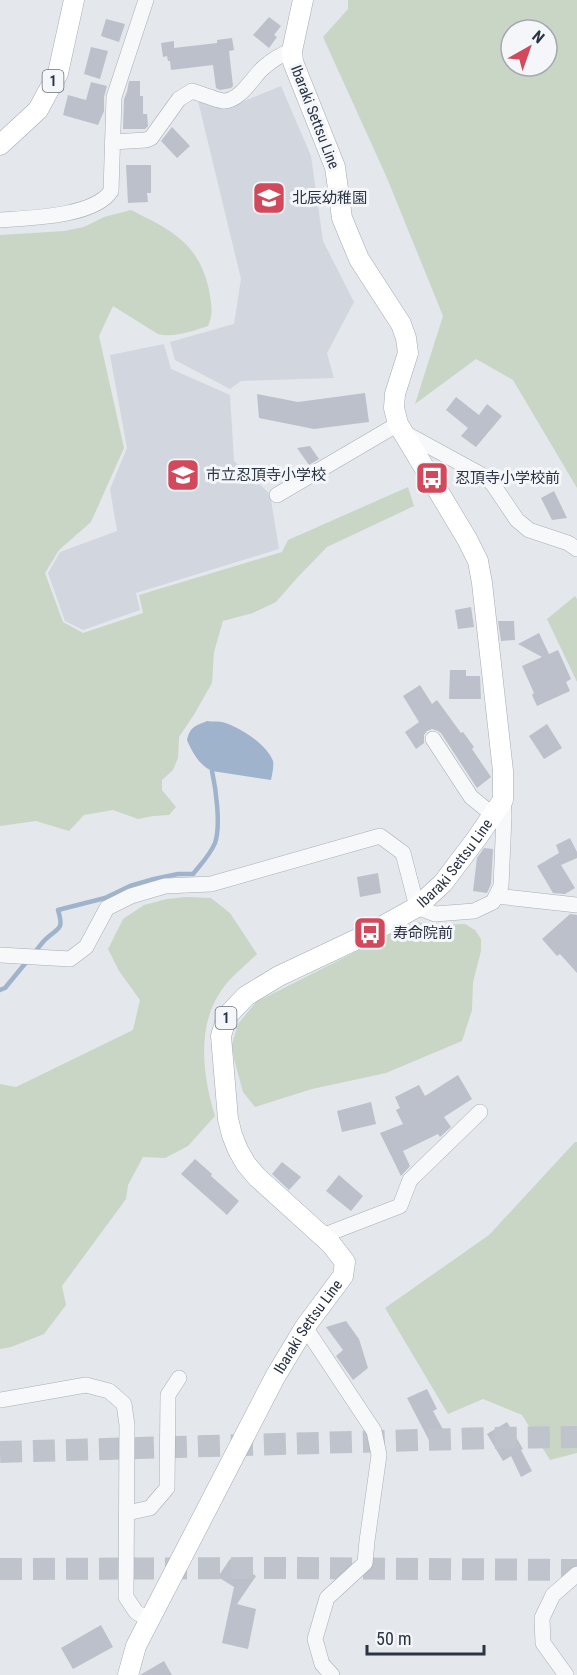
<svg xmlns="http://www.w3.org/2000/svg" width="577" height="1675" font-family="'Roboto Condensed','Noto Sans JP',sans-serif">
<rect width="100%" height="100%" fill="#e4e7ec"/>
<!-- built -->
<path fill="#d2d6de" d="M281 86 311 156 323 241 354 302 327 353 334 378 241 381 230 389 175 360 170 342 234 324 241 279 198 101 227 108Z
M164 344 171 369 230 395 234 461 270 494 279 549 136 593 140 610 83 630 65 621 48 573 60 552 117 531 110 489 127 448 110 355Z"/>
<!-- green -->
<path fill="#c9d6c5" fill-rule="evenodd" d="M348 0H577V488L513 380 476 359 415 404 443 316 387 178 323 37 348 9ZM511 30H547V66H511Z
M131 210C171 230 199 243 209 290 211 303 214 313 208 326 193 331 174 338 158 334L113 306 99 336 124 448 91 522 59 550 45 573 63 622 83 633 143 613 139 595 282 552 288 540 408 487 414 506 327 547 297 578 276 602 253 613 223 621 214 652 212 683 195 713 179 737 178 758 173 770 162 780V790L176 807 169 815 153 816 138 819 113 810 84 815 69 831 36 821 0 826V235L64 231 84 227 104 217Z
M575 596 577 599V682L547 619Z
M186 897 211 898 230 913 257 954C245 966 230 977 221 991 196 1027 203 1077 215 1116L188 1146 165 1158 143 1157 128 1185 126 1199 62 1286 66 1305 44 1334 11 1347 0 1349V1084L16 1087 133 1030 140 1000 119 971 108 949 123 919 144 905 167 899Z
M415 922 438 925 465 924 475 930 481 939V951L473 982 472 1010 462 1041 386 1073 312 1089 255 1107 243 1092 234 1059 232 1044 238 1024 256 1002Z
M575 1142H577V1453L550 1460 522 1415 483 1399 448 1414 385 1308 489 1235Z"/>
<!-- water -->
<path fill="#9fb4cc" d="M207 721C212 722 217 721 222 722 238 726 267 744 273 761 274 767 272 775 271 780L212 771C200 766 192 752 187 740 190 727 195 726 207 721Z"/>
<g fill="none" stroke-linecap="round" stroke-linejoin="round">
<!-- stream -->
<path stroke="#9fb4cc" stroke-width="4.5" d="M34 953C38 949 42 942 47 938 59 927 64 930 58 910L105 898 130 886 154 879 178 874H193C201 864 210 855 215 843 221 826 216 789 212 771
M0 990 5 988 28 960"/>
</g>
<!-- building -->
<path fill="#bbc0ca" d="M269 17 281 26 274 35 277 37 269 48 253 35Z
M106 19 125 24 119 42 101 36Z
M232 38 234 50 229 51 233 86 231 88 220 90 216 88 213 65 171 70 170 61H168L167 56 163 57 161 43 174 41V48L217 43V40Z
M91 47 108 51 100 79 84 74Z
M129 81H140V96H143V114H147L148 126 145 129H123L124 99 127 92Z
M91 82 107 86 104 97V111L98 125 63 115 68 95 86 100Z
M172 127 190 146 177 158 161 141Z
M126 165H151V193H147L148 202 128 203Z
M365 393 369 422 314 429 259 418 257 394 298 402Z
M456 397 479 415 487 404 502 416 476 447 461 436 468 428 446 410Z
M310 446 319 459 309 465 297 448Z
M554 491 567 518 552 520 541 498Z
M471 607 474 627 458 629 455 610Z
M498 621H514L515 640 501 641Z
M539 633 549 654 558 650 571 679 566 682 570 691 537 706 532 695 534 693 522 666 542 657 518 644Z
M450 670H466V676H480L481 699H449Z
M420 685 432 704 437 700 461 733 463 732 474 747 472 749 491 777 477 788 441 733 438 731 432 729 427 731 424 735V743L416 749 405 732 419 722 403 696Z
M547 724 562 748 544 759 529 736Z
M570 838 577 852V858L561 865 575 888 565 894 553 893 537 866 559 853 556 845Z
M484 848 493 849 491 884 487 893 473 891 477 858Z
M378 873 381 893 360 897 357 877Z
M570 914 577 915V973L560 954 557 956 542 939Z
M458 1075 472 1099 444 1117 451 1127 440 1137 438 1134 403 1151 410 1166 401 1176 380 1133 403 1124 396 1110 400 1108 395 1097 419 1085 425 1096Z
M371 1102 376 1124 342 1132 337 1111Z
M195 1159 212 1174 211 1176 239 1201 227 1215 181 1174Z
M282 1162 301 1177 289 1190 272 1174Z
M339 1175 363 1196 351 1211 326 1191Z
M346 1321 359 1339 368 1368 353 1380 336 1356 343 1350 326 1327Z
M427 1389 437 1409 433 1411 447 1437 432 1446 407 1398Z
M507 1422 523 1449 521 1450 532 1471 521 1477 511 1456 503 1461 487 1434Z
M230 1559 256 1576 237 1604 256 1609 248 1649 222 1643 234 1587 218 1577Z
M101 1625 113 1647 73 1669 61 1648Z
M164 1661 172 1675H140Z"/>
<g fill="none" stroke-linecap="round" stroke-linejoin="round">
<!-- highway-tunnel -->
<path stroke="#bfc3cb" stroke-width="22" stroke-dasharray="22 11" stroke-linecap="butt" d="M0 1452 492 1438 577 1437
M0 1569 285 1568 577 1570"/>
<defs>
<path id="minor" d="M112 142 146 140 151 138 179 99 192 91C199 93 219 101 224 101 241 100 252 78 263 68 272 60 281 54 292 51
M0 220C28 218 94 217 111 191L114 97 146 0
M405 433 480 474 492 483 517 520 529 530 568 543 577 549
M277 495 398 424
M433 739 471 797 493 815
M496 896 577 905
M0 955 70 959 86 947 107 908 131 896 165 886 211 884 380 836 403 853 417 907 435 914 474 911 493 902 501 886 504 816 503 800
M322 1236 400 1206 410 1180 480 1112
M305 1327 374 1431 379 1455 367 1541 365 1563 327 1598 315 1639 322 1664 332 1675
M0 1400 86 1385 109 1391 124 1404 127 1425 126 1597 136 1612 149 1620
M127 1513 150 1508 167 1488 168 1395 179 1378
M566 1675 543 1643 542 1618 553 1595 577 1574"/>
<g id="major">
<path d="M0 145 38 110 58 73 74 0"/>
<path id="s1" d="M128 1675 136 1646 275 1377 305 1327 343 1276 345 1262 331 1244 257 1177 246 1164 238 1150 232 1135 228 1119 221 1036 227 1016 246 996 279 976 370 933 417 907 443 883 477 838 503 800V771L482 583 478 561 467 539 398 424 394 408 395 394 408 353 406 338 401 324 359 259 342 218 335 167 293 62 292 51 303 0"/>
</g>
</defs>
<!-- minor casing -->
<use href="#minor" stroke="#a9aeb7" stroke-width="16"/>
<!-- major casing -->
<use href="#major" stroke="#a3abb8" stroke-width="21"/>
<!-- minor -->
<use href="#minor" stroke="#f7f8fa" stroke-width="15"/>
<!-- major -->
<use href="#major" stroke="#fff" stroke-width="20"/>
</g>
<!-- icons -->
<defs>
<symbol id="school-square" viewBox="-11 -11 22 22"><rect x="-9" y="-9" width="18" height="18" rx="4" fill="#d1495b" stroke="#f4f6f9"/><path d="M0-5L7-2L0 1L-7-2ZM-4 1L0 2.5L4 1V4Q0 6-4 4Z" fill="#fff"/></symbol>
<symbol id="bus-square" viewBox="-11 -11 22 22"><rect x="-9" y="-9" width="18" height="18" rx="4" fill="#d1495b" stroke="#f4f6f9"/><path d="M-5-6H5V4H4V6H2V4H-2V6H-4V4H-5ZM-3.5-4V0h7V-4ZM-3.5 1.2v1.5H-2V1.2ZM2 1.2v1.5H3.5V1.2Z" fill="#fff"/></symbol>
</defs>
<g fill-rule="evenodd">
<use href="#school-square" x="250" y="179" width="38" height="38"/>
<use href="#school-square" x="164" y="456" width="38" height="38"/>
<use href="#bus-square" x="413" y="459" width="38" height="38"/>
<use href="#bus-square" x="351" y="914" width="38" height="38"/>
</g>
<g text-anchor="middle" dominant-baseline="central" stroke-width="6" stroke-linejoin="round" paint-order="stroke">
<!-- shield labels -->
<g fill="#f4f6f9" stroke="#676e7b" stroke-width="1.5">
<rect x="42.5" y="70" width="21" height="22" rx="4.5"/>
<rect x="215.5" y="1007" width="21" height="22" rx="4.5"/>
</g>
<g font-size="14" font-weight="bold" fill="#2b3445">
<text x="53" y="81">1</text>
<text x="226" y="1018">1</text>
</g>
<!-- street labels -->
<g font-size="15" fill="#2b3445" stroke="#f4f6f9">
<text transform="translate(315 117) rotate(69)">Ibaraki Settsu Line</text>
<text stroke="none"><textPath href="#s1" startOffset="1040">Ibaraki Settsu Line</textPath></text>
<text stroke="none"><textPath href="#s1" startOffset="393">Ibaraki Settsu Line</textPath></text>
</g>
<!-- poi labels -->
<g font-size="15" fill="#2b3445" stroke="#f4f6f9" text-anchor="start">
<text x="292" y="198">北辰幼稚園</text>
<text x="206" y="475">市立忍頂寺小学校</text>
<text x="455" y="478">忍頂寺小学校前</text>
<text x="393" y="933">寿命院前</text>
</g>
</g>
<!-- north arrow -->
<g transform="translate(529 48) rotate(40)"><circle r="28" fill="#f4f6f9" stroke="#a4a8b1" stroke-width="1.5"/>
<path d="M0-4.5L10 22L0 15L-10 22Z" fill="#d1495b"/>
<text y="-9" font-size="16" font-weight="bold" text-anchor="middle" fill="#2b3445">N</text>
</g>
<!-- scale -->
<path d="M367 1645v9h117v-9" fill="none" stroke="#2b3445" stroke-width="3"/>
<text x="376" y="1645" font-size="18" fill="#2b3445" stroke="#f4f6f9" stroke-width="4.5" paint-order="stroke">50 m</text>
</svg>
